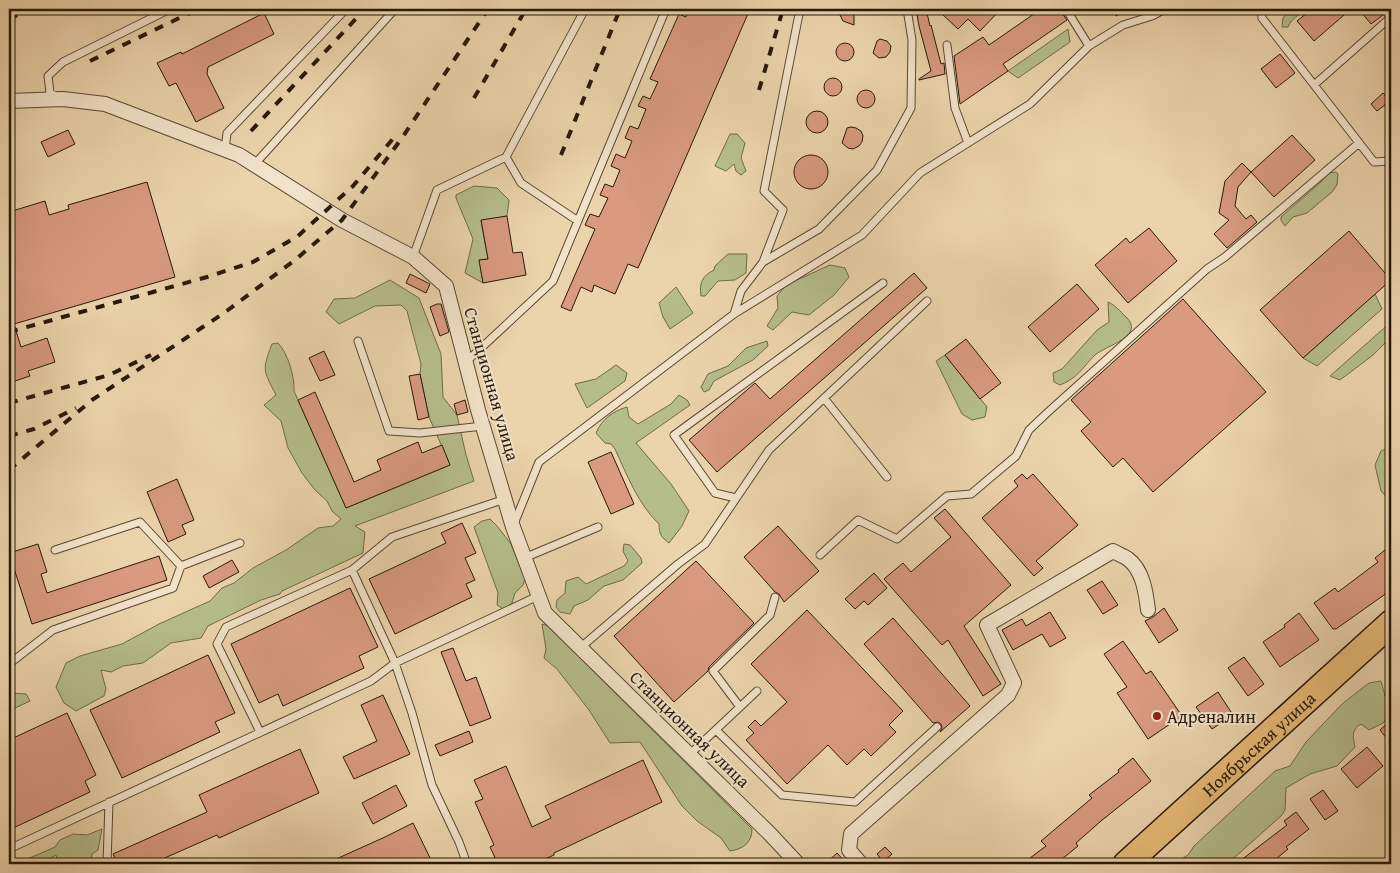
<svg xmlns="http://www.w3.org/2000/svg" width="1400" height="873" font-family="'Gentium Book Plus',serif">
<rect width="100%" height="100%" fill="#ebd3ab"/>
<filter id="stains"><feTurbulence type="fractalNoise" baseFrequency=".004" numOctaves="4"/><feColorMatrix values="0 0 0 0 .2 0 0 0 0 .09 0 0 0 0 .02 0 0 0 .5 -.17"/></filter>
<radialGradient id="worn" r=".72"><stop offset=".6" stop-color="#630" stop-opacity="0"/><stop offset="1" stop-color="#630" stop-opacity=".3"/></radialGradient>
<!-- green -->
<path fill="#b5bd8b" stroke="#6e6b4a" d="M1291 9H1303C1299 17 1292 17 1288 27H1282L1283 18Z
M1068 29 1070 42 1018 78 1008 71Z
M730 134H737L745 143 741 158 746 171 741 175 736 171 734 164 726 171 715 166Z
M1336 172 1338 174 1337 185 1332 192 1307 213 1293 217 1285 226 1281 220V217L1321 182 1328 173Z
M474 186 497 188 509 200 507 216 481 221 488 259 479 260 483 283 465 273 473 239 456 198V195Z
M728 254H747L746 273 735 280 718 281 705 296H701C699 283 702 276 714 270L715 266Z
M830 265 845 268 849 277 834 295 809 315 792 312 773 330 767 326 778 308 777 296 786 285Z
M390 280 419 298 441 354 443 397 457 415 466 455 474 481 355 526 365 532 363 553 282 591 280 594 261 600 208 626 201 638 171 643 143 663 123 666 111 672 101 670 106 689 104 696 76 711 64 703 56 687 66 663 80 656 122 644 159 624 210 601 222 588 234 583 253 568 286 550 318 528 333 526 341 519 332 511 327 501 315 490 302 473 288 448 281 421 264 405 276 395C263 370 262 370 272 344L278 343C288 353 295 378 294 391L346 508 450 465 429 417 420 374 421 364 407 311 401 305 375 306 339 324 326 312 334 299 355 298Z
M676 287 693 313 670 329 663 317 659 303Z
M1375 294 1382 309 1317 366 1303 358Z
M1108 302C1115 305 1120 311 1126 317 1146 336 1105 346 1095 355 1082 368 1078 378 1060 385L1054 382 1053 373 1062 369 1097 330 1109 322Z
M1391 322V337L1373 355 1340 380 1330 376Z
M767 341 768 346 753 360 714 381 709 390 704 392 701 387 708 374 728 366 746 348Z
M945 355 987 407 985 417 972 420 962 414 936 361Z
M616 365 627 373 625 381 587 408 575 384 596 379Z
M679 395 687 400 690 405 636 443 671 484 689 511 682 526 669 543C661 537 659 534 659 524 638 504 627 475 615 449L611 444 605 443 596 433C602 419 613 411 627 407L629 417 638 424 671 404Z
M1388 448 1391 449V502L1381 491 1375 465 1381 451Z
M490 519 497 526 511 544 525 579 523 585 515 593 511 606 503 609 497 605 498 593 474 527 482 521Z
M624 544 630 545 641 558 642 563 623 580 604 586 588 600 574 606 570 614 560 612 556 607 557 600 565 593 566 581 578 577 586 584 624 566 628 561 623 551Z
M542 624 548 626 752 829C752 843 743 849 730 851L721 838 697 821 682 806 640 742 610 743 589 710 557 669 544 658 546 649Z
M1381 681 1390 714 1383 723 1369 730 1361 724C1351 730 1353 737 1355 747L1337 766 1310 774 1286 788 1285 810 1282 815 1235 857 1223 864H1174L1188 855 1194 846 1275 771 1290 766 1306 742 1342 704 1369 683Z
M12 693 26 694 30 701 9 711V694Z
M102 829 98 850 92 854 91 864H58L56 855C45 861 35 869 23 861L55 847 60 840 73 834 87 835Z"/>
<!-- building -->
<path fill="#d99a80" stroke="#27190a" d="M689 9H750L638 268 628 264 615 294 594 285 592 292 581 287 571 311 561 307 595 229 585 225 590 214 599 217 608 198 600 195 605 184 613 187 620 170 611 166 616 154 625 158 632 141 625 138 630 126 638 129 646 109 638 106 643 96 650 99 658 82 650 79 679 14 686 17Z
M837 9H854V25L843 21Z
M916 9H926L930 26 931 25 941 64 944 63 945 74 919 80V79L931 71 919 26Z
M946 9H1001L980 31 968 19 958 29 941 13Z
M1041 9H1059L1067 20 1003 64 1008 71 960 104 954 56 983 37 989 45Z
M1312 9H1351L1314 41 1297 21Z
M1368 9H1391L1371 24 1362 13Z
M264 13 274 34 208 67 207 74 224 108 196 122 176 83 169 86 157 63 181 52 182 54Z
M880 39 887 41 891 46 890 52 886 57 879 58 873 53 877 41Z
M836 52a9 9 0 1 1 18 0a9 9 0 1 1-18 0Z
M1280 54 1295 73 1276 88 1261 69Z
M824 87a9 9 0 1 1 18 0a9 9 0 1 1-18 0Z
M857 99a9 9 0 1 1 18 0a9 9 0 1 1-18 0Z
M1383 93 1390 101 1377 111 1371 104Z
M806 122a11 11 0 1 1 22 0a11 11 0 1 1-22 0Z
M851 127 856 128 861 131 863 136 862 142 859 146 853 149 848 148 842 143 847 128Z
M68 130 75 144 48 157 41 142Z
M1292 135 1315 160 1274 197 1251 172Z
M794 172a17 17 0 1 1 34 0a17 17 0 1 1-34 0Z
M1242 163 1251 172 1238 187 1235 206 1246 219 1251 215 1257 222 1227 248 1214 234 1229 220 1219 213 1225 181Z
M147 182 175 277 14 324 21 347 47 338 55 362 28 371 30 376 9 383V212L45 201 49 215 69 209 68 205Z
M507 216 513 253 522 252 526 275 483 283 479 260 488 259 481 220Z
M1149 228 1177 261 1128 303 1095 265 1126 238 1130 243Z
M1349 231 1391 280 1303 358 1260 310Z
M914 273 927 288 717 472 689 440 755 383 770 399Z
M410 274 430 284 426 293 406 283Z
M1077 284 1099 309 1050 352 1028 327Z
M1183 299 1266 392 1153 492 1123 458 1113 467 1081 431 1091 422 1071 400Z
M437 304H441L449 332 440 336 430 307Z
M966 339 1001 383 980 399 945 355Z
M324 351 335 375 320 381 309 358Z
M420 374 429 417 418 420 409 376Z
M315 392 354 482 381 470 377 460 418 442 422 453 442 445 450 465 346 508 298 400Z
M465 400 468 412 457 415 454 404Z
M611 452 634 504 611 514 588 462Z
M1022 474 1027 479 1033 474 1078 525 1036 561 1043 568 1034 576 982 518 1018 486 1014 481Z
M177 479 194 520 182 525 186 534 168 542 147 492Z
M945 509 1011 585 964 626 1001 684 983 696 948 640 942 645 884 579 903 563 911 572 951 537 934 518Z
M462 523 476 553 465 558 475 580 466 584 472 597 395 634 369 579 446 543 441 533Z
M778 526 819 571 784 602 779 594 775 592 744 557Z
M38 544 47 572 41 574 47 593 159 556 167 580 32 624 9 553Z
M1391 545V590L1336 629H1333L1314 603 1335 588 1338 592 1378 562 1375 558Z
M232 560 239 572 209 588 203 576Z
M696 561 754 623 709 667 708 671 674 702 614 636Z
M874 573 887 588 868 605 864 601 855 609 845 599Z
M1102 581 1118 605 1103 614 1087 590Z
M350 588 378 647 359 656 364 668 283 706 278 694 259 703 231 644Z
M1164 608 1178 630 1159 643 1145 621 1153 617Z
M807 610 903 711 889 725 896 732 871 756 864 749 847 765 828 745 787 784 746 740 754 733 748 727 755 720 761 726 787 702 751 664Z
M1050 612 1066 638 1050 647 1042 634 1013 650 1002 630 1022 619 1026 626Z
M1299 613 1319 640 1280 667 1263 642 1285 627 1284 625Z
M893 618 970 706 940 732 942 728 941 724 938 722 933 723 864 644Z
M1123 641 1146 674 1151 671 1182 716 1148 739 1117 693 1127 687 1104 654Z
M453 648 466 681 476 677 491 718 470 726 441 652Z
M208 655 235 713 215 722 220 732 122 778 90 710Z
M1244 657 1264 684 1248 696 1228 668Z
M1218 692 1233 715 1212 729 1196 707Z
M383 695 410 754 354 779 343 757 377 741 361 705Z
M67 713 96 775 85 781 90 792 9 830V740Z
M1391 720V744L1380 730Z
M469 731 473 742 440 756 435 745Z
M1367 747 1383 766 1357 788 1341 769Z
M300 749 319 793 219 838 217 835 151 864H118L113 854 207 812 199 795Z
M1133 758 1151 781 1101 821 1076 843 1078 846 1056 864H1022L1046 846 1041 841 1092 798 1089 795 1119 772 1118 770Z
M643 760 662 802 554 853V855L534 864H498L490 847 494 845 475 802 483 799 474 780 506 766 532 827 551 818 545 806Z
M396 785 407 806 373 824 362 803Z
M1323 790 1338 811 1325 820 1310 799Z
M1296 812 1309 829 1286 847 1288 849 1270 864H1236L1287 825 1284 821Z
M413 823 433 864H325L385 837Z
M885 847 892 854 883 862 877 854Z
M837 853 847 864H825Z"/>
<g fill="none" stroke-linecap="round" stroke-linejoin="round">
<defs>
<path id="lane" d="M1066 9 1089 46
M1261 9 1262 18 1374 162 1391 161
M947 45 955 108 968 143
M1314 85 1391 17
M58 97 50 93 48 76 63 62 170 9
M225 150 227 133 346 9
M506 157 521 183 578 221
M254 165 395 9
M413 257 437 190 506 157 585 9
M763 262 819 229 877 170 911 108 912 40 907 9
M734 314 741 291 763 262 783 210 764 191 800 9
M358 341 389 431 420 433 483 426
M466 362 553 281 666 9
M824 398 887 477
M736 498 715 493 674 435 883 283
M514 524 539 462 734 314 862 235 920 173 1030 104 1089 46 1123 25 1152 16 1165 9
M55 550 140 522 181 566
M820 555 858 520 897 539 947 496 971 494 1016 456 1029 430 1048 412 1207 269 1225 257 1359 143
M524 558 598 527
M352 570 395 663 412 713 432 785 459 842 467 864
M580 648 678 564 705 544 769 450 927 301
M9 664 53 630 173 588 181 566 240 543
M740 707 713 671 770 615 775 597
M716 730 782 795 855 802 937 727
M260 732 217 644 226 627 352 570 392 537 505 499
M689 755 757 691
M9 849 371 681 395 663 538 596
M107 864 109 802"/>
<path id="street" d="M9 101 63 99 105 104 239 155 342 220 413 257 446 286 478 410 513 527 545 613 770 834 798 864
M861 864 849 850 851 834 1008 695 1014 683 987 625 1113 551C1118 554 1124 556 1128 559 1143 570 1146 593 1148 610"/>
<g id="highway">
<path id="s1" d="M1126 864 1391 623"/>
</g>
</defs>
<!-- lane casing -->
<use href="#lane" stroke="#584832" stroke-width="9"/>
<!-- street casing -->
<use href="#street" stroke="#584832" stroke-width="16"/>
<!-- highway casing -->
<use href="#highway" stroke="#27190a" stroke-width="28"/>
<!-- path -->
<path stroke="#27190a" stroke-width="2" stroke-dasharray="4 2.5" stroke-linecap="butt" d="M1112 9 1117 16
M1390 453 1391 439"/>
<!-- lane -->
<use href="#lane" stroke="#f2e2c8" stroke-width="7"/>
<!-- street -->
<use href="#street" stroke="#f2e2c8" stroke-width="14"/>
<!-- highway -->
<use href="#highway" stroke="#e6ba76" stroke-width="25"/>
<!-- rail -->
<path stroke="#27190a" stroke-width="4" stroke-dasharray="9 9" stroke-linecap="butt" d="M9 19 30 9
M90 61 198 9
M759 90 783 9
M474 98 526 9
M251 131 365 9
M561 155 620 9
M9 332 207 277 253 262 298 236 353 186 397 134
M9 403 109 375 151 355
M9 436 34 429 76 408
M9 470 92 400 224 313 295 260 342 220 402 138 488 9"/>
</g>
<!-- markers -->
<circle fill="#8f2418" stroke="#f2e2c8" stroke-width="2" cx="1157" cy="716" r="5"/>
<g text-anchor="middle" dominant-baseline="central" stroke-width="4" stroke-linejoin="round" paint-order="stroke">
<!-- street labels -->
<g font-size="18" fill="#27190a" stroke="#f2e2c8">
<text transform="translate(492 384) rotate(74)">Станционная улица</text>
<text transform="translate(690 729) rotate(44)">Станционная улица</text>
<text stroke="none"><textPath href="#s1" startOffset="179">Ноябрьская улица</textPath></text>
</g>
<!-- poi labels -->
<g font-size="18" fill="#27190a" stroke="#f2e2c8" text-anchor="start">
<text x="1167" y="716">Адреналин</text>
</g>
</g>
<!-- margin -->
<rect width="1400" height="873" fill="none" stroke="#ebd3ab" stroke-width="30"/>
<rect x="10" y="10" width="1380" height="853" fill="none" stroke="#27190a" stroke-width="2.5"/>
<rect x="15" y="15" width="1370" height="843" fill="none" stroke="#27190a"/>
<rect width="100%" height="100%" filter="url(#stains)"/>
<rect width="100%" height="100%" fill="url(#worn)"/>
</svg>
